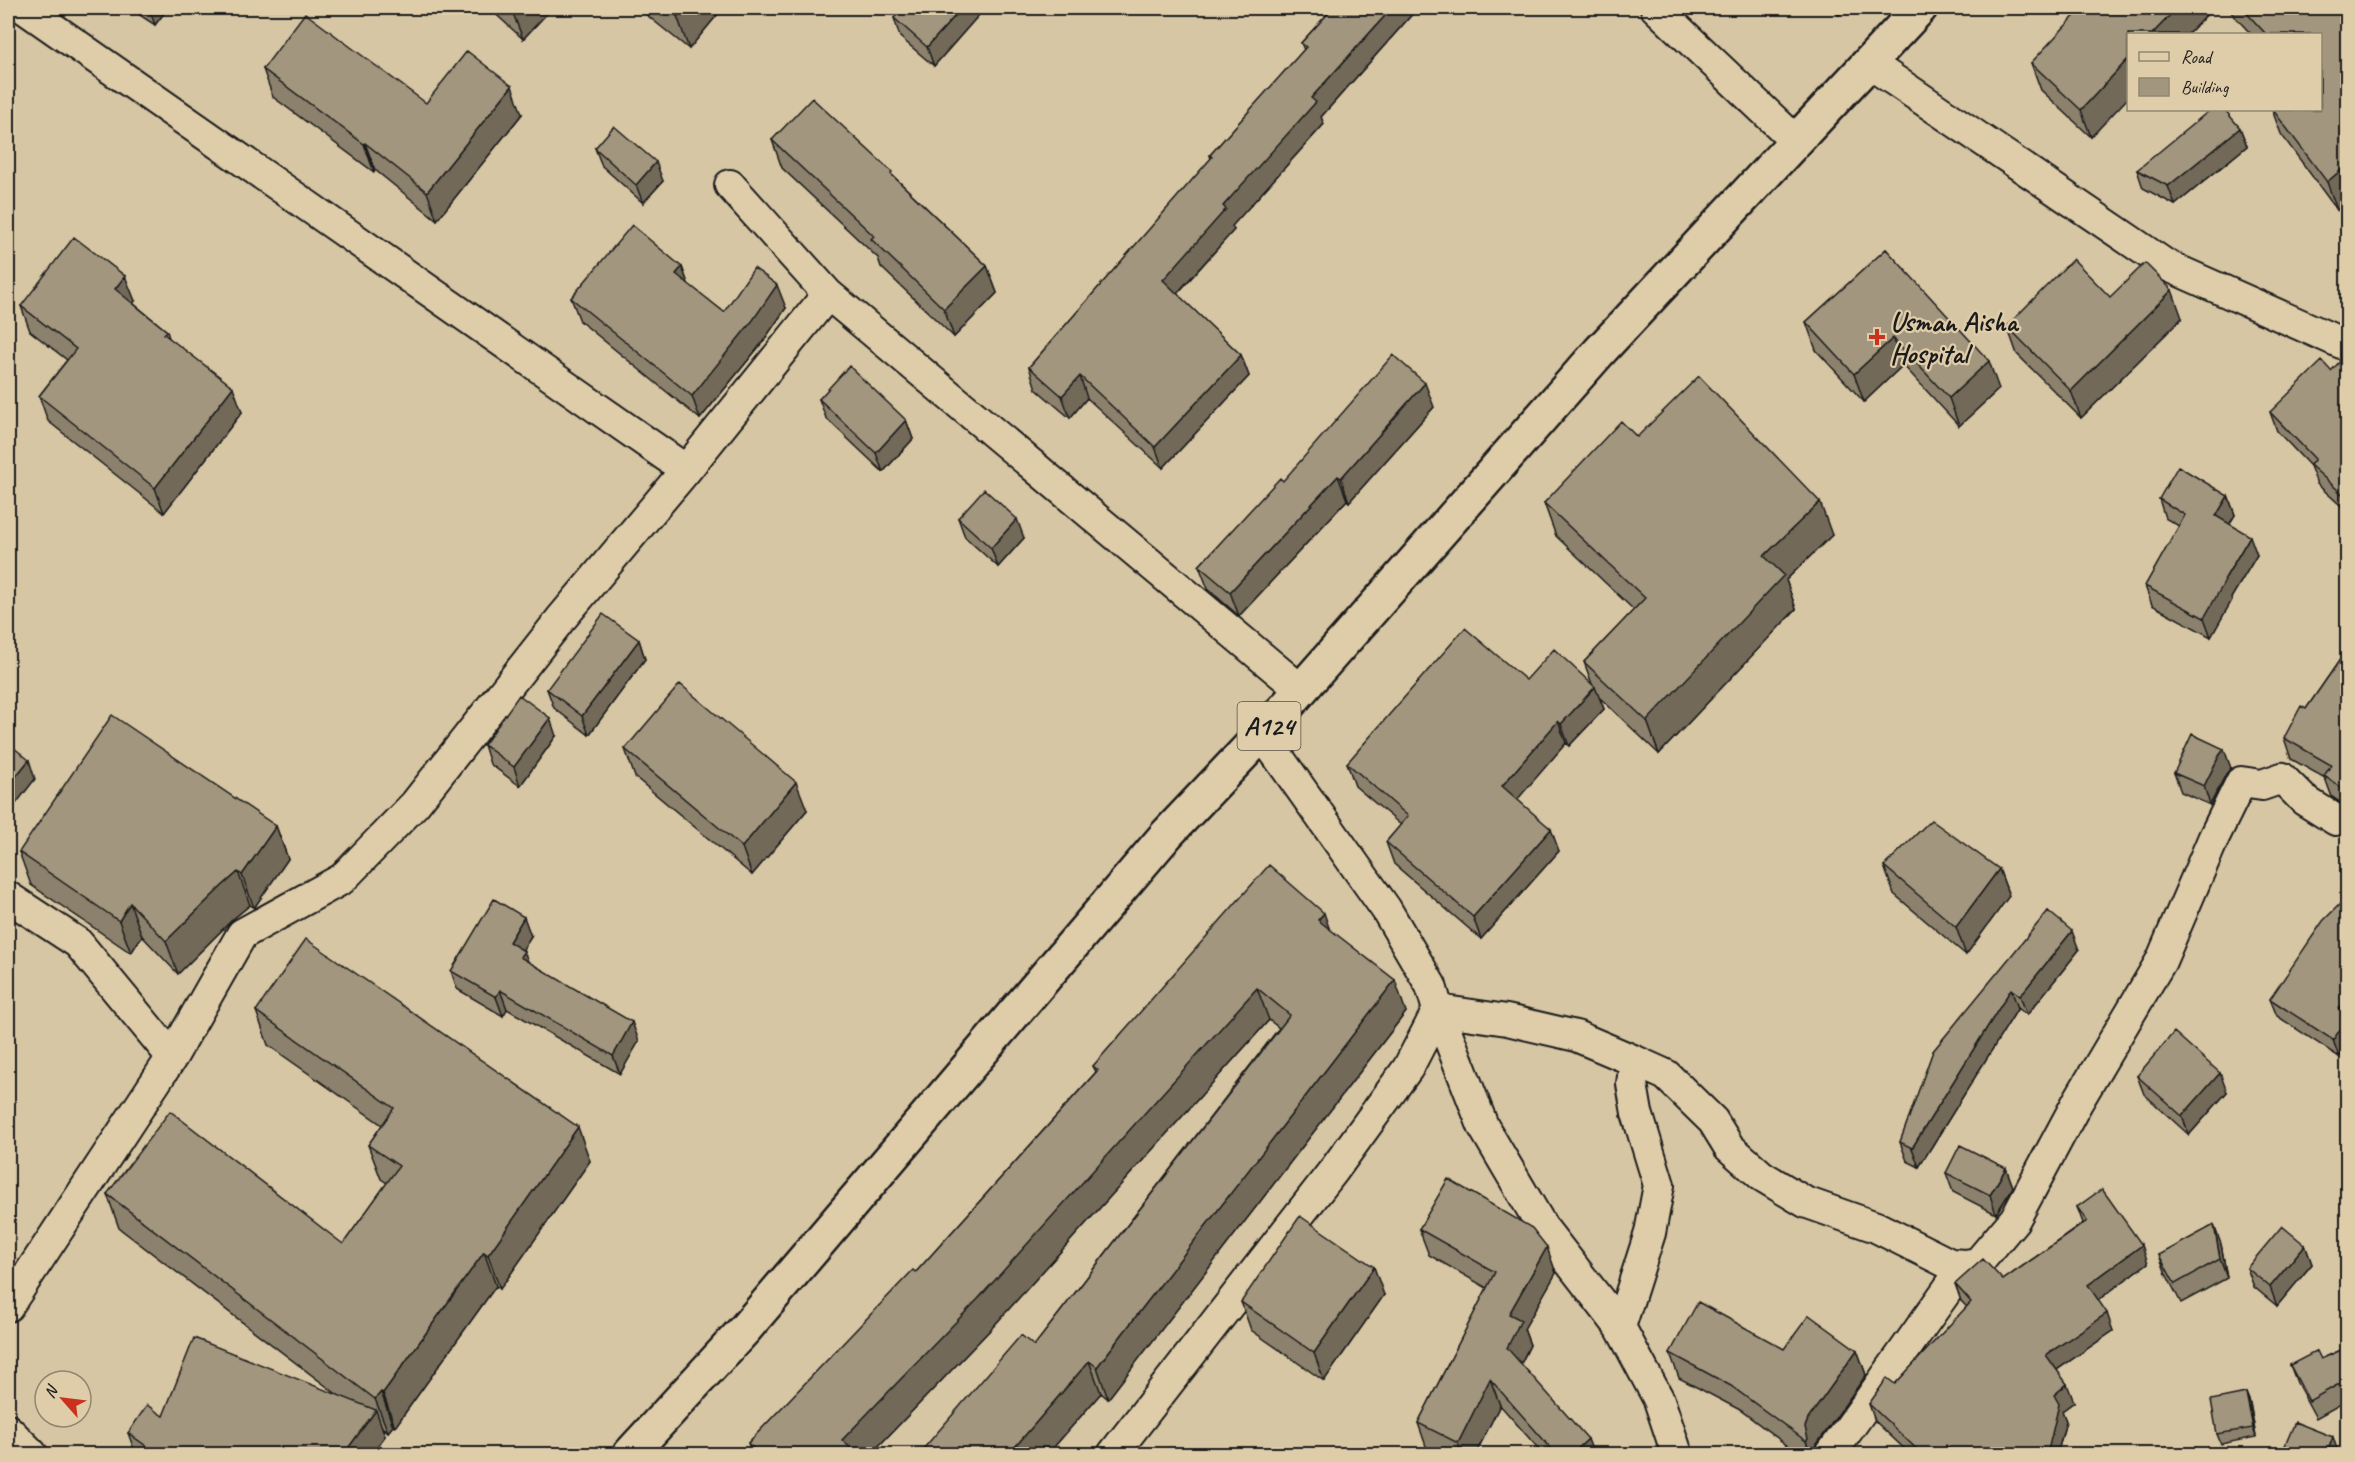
<svg xmlns="http://www.w3.org/2000/svg" width="2355" height="1462" font-family="Caveat,sans-serif">
<rect width="100%" height="100%" fill="#d7c6a4"/>
<filter id="ink" filterUnits="userSpaceOnUse"><feTurbulence type="fractalNoise" baseFrequency=".0167" numOctaves="2"/><feDisplacementMap in="SourceGraphic" scale="12" xChannelSelector="R" yChannelSelector="G"/><feConvolveMatrix kernelMatrix="1 2 1 2 8 2 1 2 1" color-interpolation-filters="sRGB"/></filter>
<g filter="url(#ink)">
<g fill="none" stroke-linecap="round" stroke-linejoin="round">
<defs>
<path id="street" d="M24 8 686 470
M1656 8 1796 141
M1869 63 2166 265 2348 346
M730 185 828 294 1301 690
M1262 734 1386 909 1431 986 1438 1010 1483 1126 1543 1228 1620 1327 1659 1400 1677 1454
M8 897 78 943 172 1057
M1635 1061 1666 1075 1713 1121 1729 1147 1762 1176 1805 1202 1876 1227 1950 1264 1965 1265 1978 1263 2015 1219 2078 1101 2161 961 2214 837 2241 782 2262 785 2282 778 2304 800 2336 820
M8 1306 172 1057 242 934 342 879 415 804 560 620 686 470 828 294
M8 1430 32 1454
M1113 1454 1334 1170 1408 1068 1438 1010 1507 1020 1576 1036 1635 1061 1632 1084 1637 1113 1659 1185 1650 1233 1620 1327
M1831 1454 1965 1265"/>
<path id="highway" d="M630 1454 745 1329 1167 834 1262 734 1599 352 1920 8"/>
</defs>
<!-- street casing -->
<use href="#street" stroke="#1c1c1c" stroke-width="34"/>
<!-- highway casing -->
<use href="#highway" stroke="#1c1c1c" stroke-width="38"/>
<!-- street -->
<use href="#street" stroke="#dfcdaa" stroke-width="30"/>
<!-- highway -->
<use href="#highway" stroke="#dfcdaa" stroke-width="33"/>
</g>
<!-- wall -->
<path fill="#8c816c" stroke="#1c1c1c" stroke-width="1.5" d="M129 8H168L155 25Z
M489 8H552L523 39Z
M638 8H723L689 49Z
M985 8 934 66 900 37 894 18Z
M1333 8H1414L1415 11 1321 117 1324 124 1232 226 1234 230 1177 294 1241 355 1249 376 1163 468 1087 398 1070 418 1036 389 1029 367 1211 159 1210 155 1304 50 1301 43Z
M1829 8H1846L1839 15Z
M2213 8 2188 34H2128L2091 137 2041 90 2031 63Z
M2227 8H2348L2337 210 2281 134 2272 110H2320V34H2251Z
M263 69 426 103 522 114 437 220 375 170 374 172 273 97Z
M2240 128 2247 146 2175 205 2143 188 2137 170Z
M772 140 893 176 987 266 997 293 954 337 881 267 878 258 782 168Z
M595 148 663 181 643 203 602 166Z
M1886 249 1999 389 1959 426 1903 365 1864 402 1816 350 1806 322Z
M682 267 688 284 724 312 786 308 762 343 700 419 580 321 571 298Z
M2110 297 2182 318 2081 418 2017 354 2007 326Z
M135 301 133 303 167 331 169 338 242 412 164 513 48 421 39 396 67 360 30 331 21 306Z
M2348 361V512L2317 484 2310 466 2277 431 2270 412 2331 371Z
M819 399 906 420 913 439 883 472 826 418Z
M1434 407 1349 502 1347 500 1239 616 1208 589 1199 566 1283 481Z
M1637 437 1832 535 1786 580 1796 609 1659 754 1600 698 1604 709 1569 746 1566 743 1517 799 1559 851 1481 939 1394 864 1386 842 1401 825 1355 786 1347 763 1526 680 1592 684 1584 662 1634 610 1556 536 1544 503Z
M2228 496 2235 515 2229 524 2257 555 2231 598 2232 600 2211 637 2152 605 2145 586 2179 526 2165 518 2159 499Z
M958 518 1024 538 998 567 965 537Z
M639 640 645 659 589 735 554 708 547 689Z
M2348 648V808L2346 806 2332 797 2325 778 2291 759 2284 738 2306 709Z
M556 736 520 786 490 764 484 745Z
M625 749 807 810 752 875 635 777Z
M2231 768 2226 774 2210 805 2181 792 2174 773Z
M276 826 288 859 254 908 250 905 233 919 178 974 142 936 131 953 31 885 19 852Z
M1884 866 1999 869 2009 896 1966 955 1894 894Z
M2348 896V1044L2339 1057 2277 1016 2270 999Z
M2048 911 2079 950 2027 1015 2018 1008 1919 1167 1907 1161 1900 1142Z
M1329 929 1406 1012 1108 1399 1101 1393 1047 1455H918L1034 1346 1279 1028 1269 1020 990 1330 870 1455H752L748 1443 916 1272 1096 1072 1093 1066Z
M531 936 522 949 528 962 639 1041 620 1074 507 1009 503 1016 457 989 451 971Z
M256 1011 590 1161 500 1289 496 1286 395 1427 393 1426 388 1432 383 1428 385 1436 371 1455H136L128 1433 163 1416 339 1396 119 1228 107 1194 343 1244 387 1183 381 1179 368 1145 382 1125 268 1045Z
M2137 1076 2227 1092 2189 1135 2144 1094Z
M2006 1168 2013 1187 1996 1214 1953 1192 1946 1173Z
M2077 1207 2148 1263 2098 1300 2113 1331 2057 1370 2074 1402 2062 1411 2066 1421 2057 1455H1911L1875 1421 1869 1404 1895 1384 1967 1307 1961 1301 1955 1284 2003 1280 2083 1223Z
M1419 1229 1556 1273 1524 1329 1530 1345 1521 1364 1594 1455H1544L1500 1405 1475 1455H1439L1427 1449 1418 1423 1487 1288 1429 1255Z
M2221 1244 2227 1278 2181 1303 2166 1274 2159 1255Z
M2305 1245 2312 1264 2277 1306 2254 1287 2247 1268Z
M1384 1295 1324 1381 1251 1330 1241 1302Z
M2348 1347V1400L2316 1418 2297 1383 2290 1365 2321 1359Z
M1784 1349 1857 1350 1866 1375 1817 1444 1814 1452 1815 1455H1800L1740 1410 1679 1378 1670 1353Z
M2246 1393 2250 1403 2256 1437 2221 1444 2217 1434Z"/>
<!-- shaded-wall -->
<path fill="#726958" stroke="#1c1c1c" stroke-width="1.5" d="M149 8H168L155 25Z
M511 8H552L523 39Z
M684 8H723L689 49 677 16Z
M962 8H985L934 66 927 47Z
M1392 8H1414L1415 11 1321 117 1324 124 1232 226 1234 230 1170 301 1163 280 1311 98Z
M1836 8H1846L1839 15Z
M2177 8H2213L2188 34H2152Z
M2217 8H2223L2218 12Z
M2128 59V98L2091 137 2081 110Z
M512 86 522 114 437 220 427 192Z
M2240 128 2247 146 2175 205 2168 186Z
M365 143 375 170 374 172 364 144Z
M656 162 663 181 643 203 636 185Z
M2348 164V201L2337 210 2327 182Z
M987 266 997 293 954 337 944 309Z
M682 267 690 289 676 274Z
M125 276 135 301 124 315 115 289Z
M777 285 786 308 762 343 700 419 692 396Z
M2172 290 2182 318 2081 418 2071 391Z
M1893 338 1903 365 1864 402 1854 374Z
M1241 355 1249 376 1163 468 1155 447Z
M1989 361 1999 389 1959 426 1949 398Z
M1080 376 1087 398 1070 418 1062 396Z
M1425 383 1434 407 1349 502 1341 478Z
M233 387 242 412 164 513 155 488Z
M906 420 913 439 883 472 876 453Z
M1338 476 1347 500 1239 616 1230 592Z
M2228 496 2235 515 2223 535 2216 516Z
M1820 502 1832 535 1786 580 1796 609 1659 754 1647 721 1764 556Z
M1017 519 1024 538 998 567 991 548Z
M2250 536 2257 555 2231 598 2232 600 2211 637 2204 618 2224 580Z
M639 640 645 659 589 735 582 716Z
M1595 687 1604 709 1569 746 1561 724Z
M550 718 556 736 520 786 514 767Z
M1558 721 1566 743 1510 808 1502 786Z
M2224 749 2231 768 2226 774 2210 805 2204 786 2219 756Z
M29 760 35 779 8 814V786Z
M796 782 807 810 752 875 742 847Z
M276 826 288 859 254 908 242 875Z
M1551 829 1559 851 1481 939 1473 917Z
M1999 869 2009 896 1966 955 1956 927Z
M238 872 250 905 233 919 178 974 166 941 221 887Z
M130 903 142 936 131 953 119 921Z
M1324 913 1335 945 1318 920Z
M524 917 531 936 516 961 509 942Z
M2072 931 2079 950 2027 1015 2020 996Z
M524 951 531 969 520 957Z
M1395 980 1406 1012 1108 1399 1097 1367Z
M1257 988 1269 1020 990 1330 870 1455H847L842 1440Z
M2011 989 2018 1008 1919 1167 1912 1148Z
M500 990 507 1009 503 1016 496 997Z
M2348 996V1044L2339 1057 2333 1040 2339 1009Z
M632 1022 639 1041 620 1074 613 1056Z
M2220 1073 2227 1092 2189 1135 2182 1116Z
M578 1127 590 1161 500 1289 488 1255Z
M2006 1168 2013 1187 1996 1214 1990 1195Z
M2214 1225 2221 1244 2227 1278 2220 1259Z
M2142 1245 2148 1263 2094 1303 2088 1285Z
M2305 1245 2312 1264 2277 1306 2270 1287Z
M1547 1247 1556 1273 1524 1329 1530 1345 1516 1373 1507 1348 1509 1314Z
M484 1252 496 1286 395 1427 383 1393Z
M1374 1267 1384 1295 1324 1381 1314 1353Z
M2107 1313 2113 1331 2052 1373 2046 1355Z
M1857 1350 1866 1375 1817 1444 1814 1452 1815 1455H1811L1806 1441 1805 1427 1808 1419Z
M1089 1361 1101 1393 1047 1455H1008Z
M1490 1379 1500 1405 1475 1455H1462L1458 1443Z
M2067 1384 2074 1402 2062 1411 2066 1421 2057 1455H2047L2054 1395Z
M381 1392 393 1426 388 1432 375 1399Z
M2246 1393 2250 1403 2256 1437 2253 1428Z
M376 1410 385 1436 371 1455H343Z
M2333 1437 2339 1455H2326Z
M1588 1439 1594 1455H1571Z
M1946 1445 1950 1455H1943Z"/>
<!-- building -->
<path fill="#a3967e" stroke="#1c1c1c" stroke-width="1.5" d="M666 8H684L677 16Z
M903 8H962L927 47 894 18Z
M1333 8H1392L1311 98 1316 102 1223 206 1226 209 1163 280 1241 355 1155 447 1080 376 1062 396 1029 367 1212 157 1210 155 1306 47 1301 43Z
M2082 8H2177L2152 34H2128V59L2081 110 2031 63Z
M2242 8H2348V13L2345 15 2348 19V164L2327 182 2273 110H2320V34H2266Z
M305 13 426 103 467 51 512 86 427 192 365 143 364 144 263 69Z
M812 98 892 172 891 174 987 266 944 309 871 239 874 236 772 140Z
M2210 110H2225L2240 128 2168 186 2137 170Z
M614 126 656 162 636 185 595 148Z
M632 225 682 267 676 274 724 312 754 268 777 285 753 320 692 396 571 298Z
M74 237 125 276 115 289 167 331 164 334 233 387 155 488 39 396 76 349 21 306Z
M1886 249 1989 361 1949 398 1893 338 1854 374 1806 322Z
M2073 259 2110 297 2145 263 2172 290 2071 391 2007 326Z
M1393 355 1425 383 1341 478 1338 476 1230 592 1199 566 1280 478 1283 481Z
M2344 357 2348 361V499L2310 465 2315 459 2270 412 2322 361 2331 371Z
M849 366 906 420 876 453 819 399Z
M1699 376 1820 502 1764 556 1784 575 1647 721 1584 662 1645 598 1544 503 1621 421 1637 437Z
M2178 466 2228 496 2216 516 2250 536 2224 580 2225 581 2204 618 2145 586 2185 515 2159 499Z
M984 489 1017 519 991 548 958 518Z
M603 614 639 640 582 716 547 689Z
M1465 628 1526 680 1554 649 1595 687 1561 724 1558 721 1502 786 1551 829 1473 917 1386 842 1408 816 1347 763Z
M2348 648V795L2344 792 2338 785 2324 776 2331 765 2284 738 2301 706 2306 709Z
M680 684 796 782 742 847 625 749Z
M519 695 550 718 514 767 484 745Z
M112 715 276 826 242 875 238 872 221 887 166 941 130 903 119 921 19 852Z
M2192 734 2224 749 2219 756 2204 786 2174 773Z
M8 743 29 760 8 786Z
M1931 820 1999 869 1956 927 1884 866Z
M1269 865 1324 913 1318 920 1395 980 1097 1367 1089 1361 1008 1455H918L1021 1335 1034 1346 1290 1015 1257 988 978 1299 842 1440 858 1455H759L748 1443 913 1270 916 1272 1098 1070 1093 1066Z
M2348 896V996L2339 1009 2348 1014V1018L2333 1040 2270 999 2323 921Z
M494 899 524 917 509 942 524 951 520 957 632 1022 613 1056 500 990 496 997 451 971Z
M2048 911 2072 931 2020 996 2011 989 1912 1148 1900 1142 1933 1051Z
M306 939 578 1127 488 1255 484 1252 383 1393 381 1392 375 1399 107 1194 170 1111 343 1244 399 1166 368 1145 394 1108 256 1011Z
M2174 1032 2220 1073 2182 1116 2137 1076Z
M1960 1145 2006 1168 1990 1195 1946 1173Z
M1448 1179 1532 1228 1547 1247 1509 1314 1521 1320 1507 1348 1588 1439 1571 1455H1557L1490 1379 1458 1443 1418 1423 1495 1272 1419 1229Z
M2102 1189 2142 1245 2088 1285 2107 1313 2046 1355 2067 1384 2054 1395 2059 1404 2047 1455H1957L1946 1445 1943 1455H1923L1869 1404 1887 1378 1895 1384 1971 1302 1955 1284 1983 1259 2003 1280 2087 1221 2077 1207Z
M1300 1216 1374 1267 1314 1353 1241 1302Z
M2214 1225 2220 1259 2175 1284 2159 1255Z
M2282 1226 2305 1245 2270 1287 2247 1268Z
M1698 1302 1784 1349 1809 1315 1857 1350 1808 1419 1805 1427 1808 1439 1806 1441 1731 1386 1670 1353Z
M194 1338 376 1410 343 1455H170L164 1450 160 1455H159L128 1433 147 1405 163 1416Z
M2348 1347V1379L2309 1401 2290 1365 2317 1351 2321 1359Z
M2246 1393 2253 1428 2217 1434 2211 1400Z
M2295 1422 2333 1437 2326 1455H2281Z"/>
</g>
<!-- markers -->
<path fill="#c8321e" stroke="#dfcdaa" stroke-width="2" d="M1874 328h6v6h6v6h-6v6h-6v-6h-6v-6h6z"/>
<g text-anchor="middle" dominant-baseline="central" stroke-width="4.5" stroke-linejoin="round" paint-order="stroke">
<!-- shield labels -->
<rect fill="#dfcdaa" stroke="#565147" stroke-width="1.5" x="1237.5" y="702" width="63" height="48" rx="4.5"/>
<g font-size="27" font-weight="bold" fill="#1c1c1c">
<text x="1269" y="726">A124</text>
</g>
<!-- poi labels -->
<g font-size="28" font-weight="bold" fill="#1c1c1c" stroke="#dfcdaa" text-anchor="start">
<text x="1890" y="321">Usman Aisha<tspan x="1890" dy="32">Hospital</tspan></text>
</g>
</g>
<!-- margin -->
<rect width="2355" height="1462" fill="none" stroke="#dfcdaa" stroke-width="30"/>
<rect x="15" y="15" width="2325" height="1432" fill="none" stroke="#1c1c1c" stroke-width="2" filter="url(#ink)"/>
<!-- legend -->
<rect x="2127" y="33" width="195" height="78" fill="#dfcdaa" stroke="#918671" stroke-width="1.5"/>
<rect x="2139" y="52" width="30" height="9" fill="#dfcdaa" stroke="#918671" stroke-width="1.5"/>
<text x="2181" y="63" font-size="18" fill="#1c1c1c">Road</text>
<rect x="2139" y="78" width="30" height="18" fill="#a3967e" stroke="#918671" stroke-width="1.5"/>
<text x="2181" y="93" font-size="18" fill="#1c1c1c">Building</text>
<!-- north arrow -->
<g transform="translate(63 1399) rotate(298)"><circle r="28" fill="#dfcdaa" stroke="#918671" stroke-width="1.5"/>
<path d="M0-4.5L10 22L0 15L-10 22Z" fill="#c8321e"/>
<text y="-9" font-size="16" font-weight="bold" text-anchor="middle" fill="#1c1c1c">N</text>
</g>
</svg>
